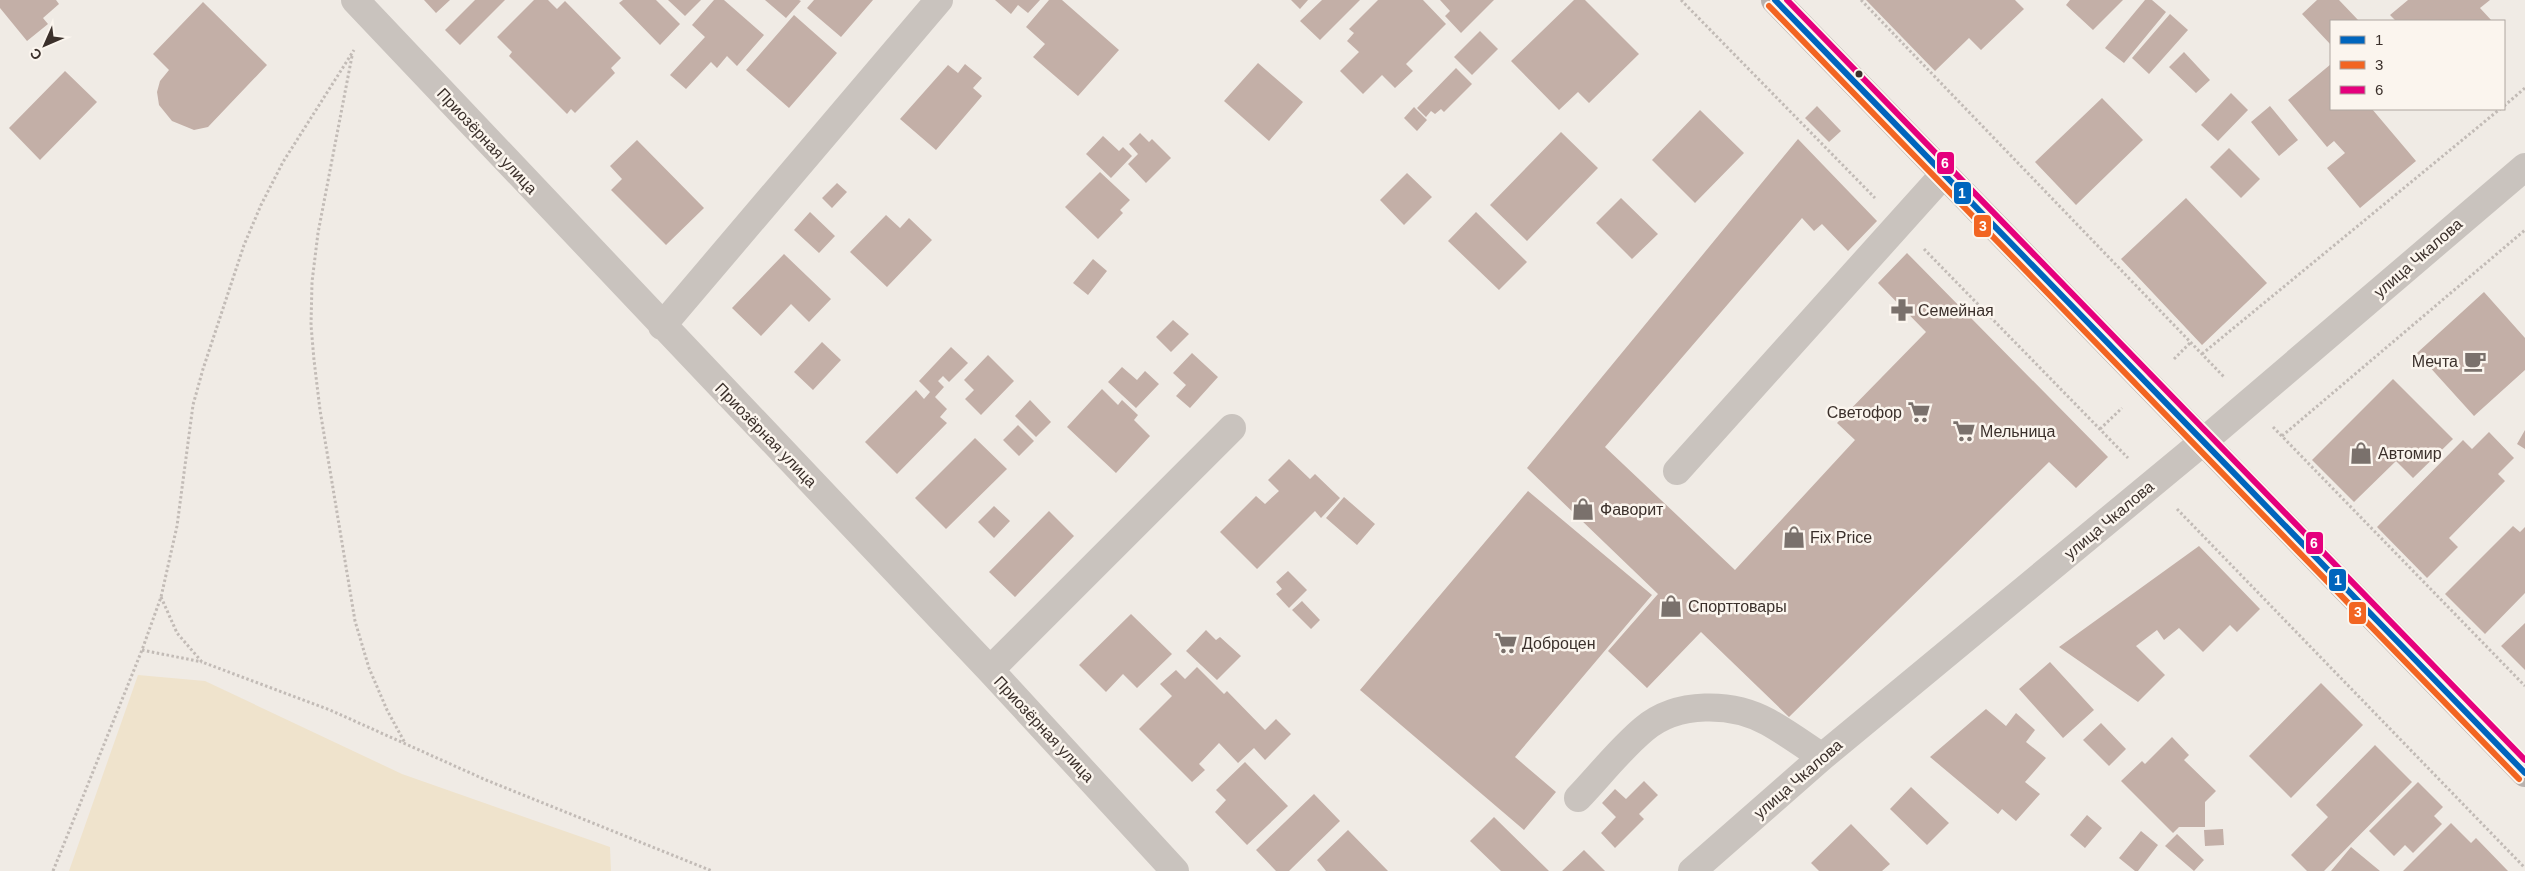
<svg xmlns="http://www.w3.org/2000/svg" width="2525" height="871" font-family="Arial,sans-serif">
<rect width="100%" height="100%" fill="#f0ebe5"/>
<!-- sand -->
<path fill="#efe3cc" d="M138 675 205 681 402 774 610 847 611 871H69Z"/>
<!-- building -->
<path fill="#c3afa7" d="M0 0H56L59 4 43 18 48 24 27 41 0 8Z
M424 0H450L436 13Z
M475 0H505L460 45 445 30Z
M534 0H548L557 9 565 1 621 58 611 68 615 73 575 113 571 109 567 114 509 56 512 52 497 37Z
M623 0H656L680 24 660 45 619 3Z
M668 0H701L685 16Z
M714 0H724L764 35 737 66 727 56 717 68 711 62 686 89 670 75 705 37 692 25Z
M765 0H799L801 1 786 18Z
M814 0H873L841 37 807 8Z
M995 0H1040L1028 13 1018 5 1011 14Z
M1049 0H1062L1119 50 1078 96 1033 57 1045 44 1026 27Z
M1291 0H1308L1300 9Z
M1322 0H1360L1320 40 1300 21Z
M1378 0H1423L1446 24 1406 64 1413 71 1395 88 1382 75 1363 94 1340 71 1359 52 1347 41 1354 33 1349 29Z
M1440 0H1494L1461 33 1445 16 1450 11Z
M1574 0H1585L1639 54 1589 103 1578 92 1559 110 1511 61Z
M1866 0H2015L2024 9 1981 50 1969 38 1935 71Z
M2070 0H2123L2093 30 2066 5Z
M2145 0H2152L2166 12 2124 63 2105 48Z
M2317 0H2339L2359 21H2331V45L2302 14Z
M2408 0H2490L2480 8 2492 21H2396L2390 15Z
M203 2 267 65 208 127 194 130 172 121 159 105 157 92 160 81 169 70 153 54Z
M2170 14 2188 30 2149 74 2132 58Z
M794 15 837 53 789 108 746 70Z
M1480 31 1498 49 1472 75 1454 57Z
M2184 52 2210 80 2196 93 2169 67Z
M1258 63 1303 102 1269 141 1224 101Z
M965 64 982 78 973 88 982 96 936 150 900 119 948 65 958 73Z
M2331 64V109H2372L2416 161 2360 208 2327 168 2345 153 2334 141 2327 147 2288 100Z
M1456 68 1472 84 1444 112 1441 109 1435 114 1431 111 1426 117 1417 108Z
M65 71 97 102 40 160 9 128Z
M2231 93 2248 110 2218 141 2201 125Z
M2102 98 2143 140 2076 205 2035 162Z
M1817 106 1841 131 1829 142 1805 118Z
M2270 106 2298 140 2279 156 2251 122Z
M1414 107 1427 120 1417 131 1404 118Z
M1700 110 1744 153 1695 203 1652 160Z
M1561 132 1598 168 1527 241 1490 205Z
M1140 133 1149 142 1152 139 1171 158 1146 183 1128 164 1138 154 1129 144Z
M1103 136 1119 151 1123 147 1132 156 1111 178 1086 154Z
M1798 139 1877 221 1848 251 1822 224 1814 231 1802 218 1605 447 1735 570 1855 440 1837 423 1926 332 1878 283 1907 253 2108 457 2076 488 2049 462 1789 717 1701 632 1647 688 1608 651 1658 594 1527 468Z
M637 140 704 208 666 245 611 190 622 179 610 166Z
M2229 148 2260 179 2241 198 2210 167Z
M1100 172 1130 200 1120 210 1123 213 1098 239 1065 207Z
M1407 173 1432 197 1404 225 1380 200Z
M837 183 847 192 832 208 822 198Z
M1621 198 1658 234 1632 259 1596 223Z
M2186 198 2267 283 2202 345 2121 259Z
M810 212 835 236 819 253 794 230Z
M1476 212 1527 262 1499 290 1448 241Z
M886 215 900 228 909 218 932 240 887 287 850 252Z
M784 254 831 299 809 322 791 304 761 336 732 308Z
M1093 259 1107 271 1088 295 1073 283Z
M2484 292 2525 338V370L2474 416 2417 353Z
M1173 320 1189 334 1171 352 1156 337Z
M822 342 841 360 813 390 794 372Z
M951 347 968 363 949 382 943 376 938 381 944 387 935 397 947 409 940 417 947 423 897 474 865 442 916 390 924 399 930 392 919 381Z
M1192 353 1218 377 1190 408 1176 396 1186 385 1173 373Z
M988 355 1014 381 981 415 965 399 974 390 964 380Z
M1122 367 1137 380 1145 371 1159 384 1136 408 1108 382Z
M2393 379 2453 439 2413 478 2396 461 2354 502 2312 460Z
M1102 389 1118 405 1122 400 1138 415 1134 420 1150 436 1116 473 1067 427Z
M1030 400 1051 422 1036 437 1015 416Z
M1018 425 1034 441 1019 456 1003 440Z
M2525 430V449L2517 444Z
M2489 432 2514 458 2498 474 2505 481 2449 538 2458 547 2427 578 2377 527 2463 440 2472 449Z
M975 438 1007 469 946 529 915 498Z
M1289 459 1310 479 1315 474 1340 498 1321 518 1315 511 1257 569 1220 532 1256 496 1265 504 1279 491 1268 480Z
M1528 491 1652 595 1515 757 1556 792 1524 830 1360 690Z
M1344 497 1375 524 1357 545 1326 518Z
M994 506 1010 521 994 538 978 522Z
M1049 511 1074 536 1015 597 989 572Z
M2513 526 2520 532 2525 527V593L2485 634 2445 594Z
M2199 546 2260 609 2237 632 2230 625 2203 652 2179 628 2164 640 2157 630 2136 646 2165 675 2138 702 2059 647Z
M1288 571 1307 590 1289 608 1276 594 1282 589 1276 582Z
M1302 601 1320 620 1311 629 1292 610Z
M1131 614 1172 654 1137 688 1123 674 1106 692 1079 665Z
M2525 623V670L2501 646Z
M1206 630 1216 640 1220 637 1241 656 1217 680 1186 651Z
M2050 662 2094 710 2063 738 2019 689Z
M1197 667 1224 694 1227 691 1265 730 1276 719 1291 734 1265 760 1254 748 1238 763 1219 743 1199 764 1205 770 1192 782 1139 729 1172 696 1160 684 1176 670 1185 679Z
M2321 683 2363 725 2291 798 2249 756Z
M1986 709 2006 726 2016 713 2035 730 2026 742 2046 758 2025 782 2040 794 2016 821 2002 809 1998 814 1930 757Z
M2101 723 2126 749 2109 766 2083 740Z
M2172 737 2189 755 2184 760 2216 791 2205 802V827H2179L2173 833 2121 781 2142 761 2145 764Z
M2375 745 2412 782 2324 871H2307L2291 855 2328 817 2316 805Z
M1245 762 1288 806 1247 845 1215 812 1226 800 1216 790Z
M1644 781 1658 795 1639 814 1644 819 1615 848 1601 833 1616 817 1602 803 1615 789 1626 799Z
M2418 782 2443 807 2434 816 2442 824 2413 853 2405 845 2394 856 2369 831Z
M1911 787 1949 823 1927 845 1890 809Z
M1314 794 1340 821 1289 871H1276L1256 850Z
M2087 815 2102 828 2085 848 2070 835Z
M1494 817 1549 871H1501L1470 841Z
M2451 823 2471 843 2476 838 2508 871H2403Z
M1851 824 1890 864 1882 871H1819L1811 863Z
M2223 829 2224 845 2205 846 2204 830Z
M1348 830 1388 871H1326L1317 860Z
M2141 831 2158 845 2138 871H2135L2119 858Z
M2177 834 2204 860 2194 871 2165 846Z
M2351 847 2380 871H2331Z
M1584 850 1605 871H1562Z"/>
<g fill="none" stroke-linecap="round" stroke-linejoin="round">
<!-- path -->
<path stroke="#c2bbb6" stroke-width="3" stroke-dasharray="2.5 2.5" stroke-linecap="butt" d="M1681 0 1875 198
M1861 0 2225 378
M352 56 318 233 312 282 311 325 314 360 320 410 355 621 369 668 387 710 405 743
M2504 106 2525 88
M1924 249 2128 458
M2202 354 2500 109
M2174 359 2191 342
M2273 427 2525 686
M2100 429 2122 408
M2282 436 2525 230
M2177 509 2525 868
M161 597 177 633 202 662 330 710 486 780 712 871
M142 650 202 662
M53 871 142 650 161 597 177 526 193 405 203 369 244 245 261 205 283 162 354 50"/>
<!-- minor -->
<path stroke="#c9c3be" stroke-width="28" d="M355 0 990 670 1175 871
M662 326 939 0
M1677 471 1944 174
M990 670 1232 428
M1578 798C1600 775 1620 749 1644 729 1677 701 1732 702 1768 722 1786 732 1804 745 1822 757
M1692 871 1822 757 2204 441 2525 167"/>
<!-- major -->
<path stroke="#b8b1ad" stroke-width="28" d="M1775 0 2525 773"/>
<defs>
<path id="bus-1" d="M1775 0 2525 773"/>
<path id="bus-2" d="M1769 6 2519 779"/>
<path id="bus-3" d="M1787 0 2525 760"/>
</defs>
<!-- bus-1 casing -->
<use href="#bus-1" stroke="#fbf5ee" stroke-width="10"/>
<!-- bus-2 casing -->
<use href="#bus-2" stroke="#fbf5ee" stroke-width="10"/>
<!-- bus-3 casing -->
<use href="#bus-3" stroke="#fbf5ee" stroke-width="10"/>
<!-- bus-1 -->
<use href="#bus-1" stroke="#0065bd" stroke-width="6"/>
<!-- bus-2 -->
<use href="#bus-2" stroke="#f26522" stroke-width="6"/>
<!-- bus-3 -->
<use href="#bus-3" stroke="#e5007d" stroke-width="6"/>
</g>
<!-- icons -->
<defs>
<symbol id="pharmacy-bare" viewBox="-9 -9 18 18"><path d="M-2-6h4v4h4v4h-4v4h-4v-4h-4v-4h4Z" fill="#7a716c" stroke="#fbf5ee" stroke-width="2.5" paint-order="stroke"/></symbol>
<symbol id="cafe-bare" viewBox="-9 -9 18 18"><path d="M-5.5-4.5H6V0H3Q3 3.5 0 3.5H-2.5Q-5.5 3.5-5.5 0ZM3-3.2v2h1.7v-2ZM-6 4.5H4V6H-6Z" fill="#7a716c" stroke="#fbf5ee" stroke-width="2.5" paint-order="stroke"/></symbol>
<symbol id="supermarket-bare" viewBox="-9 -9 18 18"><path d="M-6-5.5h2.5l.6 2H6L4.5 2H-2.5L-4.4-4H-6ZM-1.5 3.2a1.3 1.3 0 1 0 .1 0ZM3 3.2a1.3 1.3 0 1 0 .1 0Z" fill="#7a716c" stroke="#fbf5ee" stroke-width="2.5" paint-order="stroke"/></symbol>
<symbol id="shop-bare" viewBox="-9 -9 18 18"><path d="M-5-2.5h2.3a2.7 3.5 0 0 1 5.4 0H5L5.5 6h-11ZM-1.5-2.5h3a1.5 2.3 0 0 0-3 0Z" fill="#7a716c" stroke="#fbf5ee" stroke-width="2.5" paint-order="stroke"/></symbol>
</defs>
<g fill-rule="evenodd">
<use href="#pharmacy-bare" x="1886" y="294" width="32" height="32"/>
<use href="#cafe-bare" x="2459" y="345" width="32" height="32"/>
<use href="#supermarket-bare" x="1903" y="396" width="32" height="32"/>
<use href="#supermarket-bare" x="1948" y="415" width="32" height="32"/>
<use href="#shop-bare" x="2345" y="437" width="32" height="32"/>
<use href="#shop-bare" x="1567" y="493" width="32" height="32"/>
<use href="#shop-bare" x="1778" y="521" width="32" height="32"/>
<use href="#shop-bare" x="1655" y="590" width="32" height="32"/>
<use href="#supermarket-bare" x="1490" y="627" width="32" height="32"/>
</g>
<!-- markers -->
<circle fill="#3b302b" stroke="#fbf5ee" stroke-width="2" cx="1859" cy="74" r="4.5"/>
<g text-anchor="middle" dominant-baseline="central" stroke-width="5" stroke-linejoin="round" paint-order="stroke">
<!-- street labels -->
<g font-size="16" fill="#3b302b" stroke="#fbf5ee">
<text transform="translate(487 141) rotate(47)">Приозёрная улица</text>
<text transform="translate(2418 258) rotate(-41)">улица Чкалова</text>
<text transform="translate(766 435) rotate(46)">Приозёрная улица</text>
<text transform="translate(2109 520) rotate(-40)">улица Чкалова</text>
<text transform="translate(1044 729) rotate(47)">Приозёрная улица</text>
<text transform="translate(1798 779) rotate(-41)">улица Чкалова</text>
</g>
<!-- poi labels -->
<g font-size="16" fill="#3b302b" stroke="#fbf5ee" text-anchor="start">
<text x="1918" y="310">Семейная</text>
<text x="2458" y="361" text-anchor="end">Мечта</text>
<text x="1902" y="412" text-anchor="end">Светофор</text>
<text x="1980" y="431">Мельница</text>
<text x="2378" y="453">Автомир</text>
<text x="1600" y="509">Фаворит</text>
<text x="1810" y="537">Fix Price</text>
<text x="1688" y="606">Спорттовары</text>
<text x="1522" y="643">Доброцен</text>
</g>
</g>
<g stroke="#fbf5ee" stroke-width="2">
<rect x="1936" y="151" width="19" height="24" rx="5" fill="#e5007d"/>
<rect x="1953" y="181" width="19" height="24" rx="5" fill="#0065bd"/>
<rect x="1973" y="214" width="19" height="24" rx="5" fill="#f26522"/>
<rect x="2305" y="531" width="19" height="24" rx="5" fill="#e5007d"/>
<rect x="2328" y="568" width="19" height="24" rx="5" fill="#0065bd"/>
<rect x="2348" y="601" width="19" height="24" rx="5" fill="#f26522"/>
</g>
<g font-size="14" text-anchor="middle" font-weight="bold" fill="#fff">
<text x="1945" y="168">6</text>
<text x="1962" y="198">1</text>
<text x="1983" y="231">3</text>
<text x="2314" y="548">6</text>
<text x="2338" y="585">1</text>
<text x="2358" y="617">3</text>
</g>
<!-- legend -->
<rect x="2330" y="20" width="175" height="90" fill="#fbf5ee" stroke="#aea6a0"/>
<rect x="2340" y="36" width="25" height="8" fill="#0065bd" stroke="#aea6a0"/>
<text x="2375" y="45" font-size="15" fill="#3b302b">1</text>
<rect x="2340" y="61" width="25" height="8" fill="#f26522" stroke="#aea6a0"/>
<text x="2375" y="70" font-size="15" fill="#3b302b">3</text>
<rect x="2340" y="86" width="25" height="8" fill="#e5007d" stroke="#aea6a0"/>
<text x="2375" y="95" font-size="15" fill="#3b302b">6</text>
<!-- north arrow -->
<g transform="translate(45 45) rotate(225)" stroke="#fbf5ee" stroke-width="4" paint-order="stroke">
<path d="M0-4L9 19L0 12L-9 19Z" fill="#3b302b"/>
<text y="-8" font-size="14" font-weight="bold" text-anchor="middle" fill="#3b302b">С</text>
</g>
</svg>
